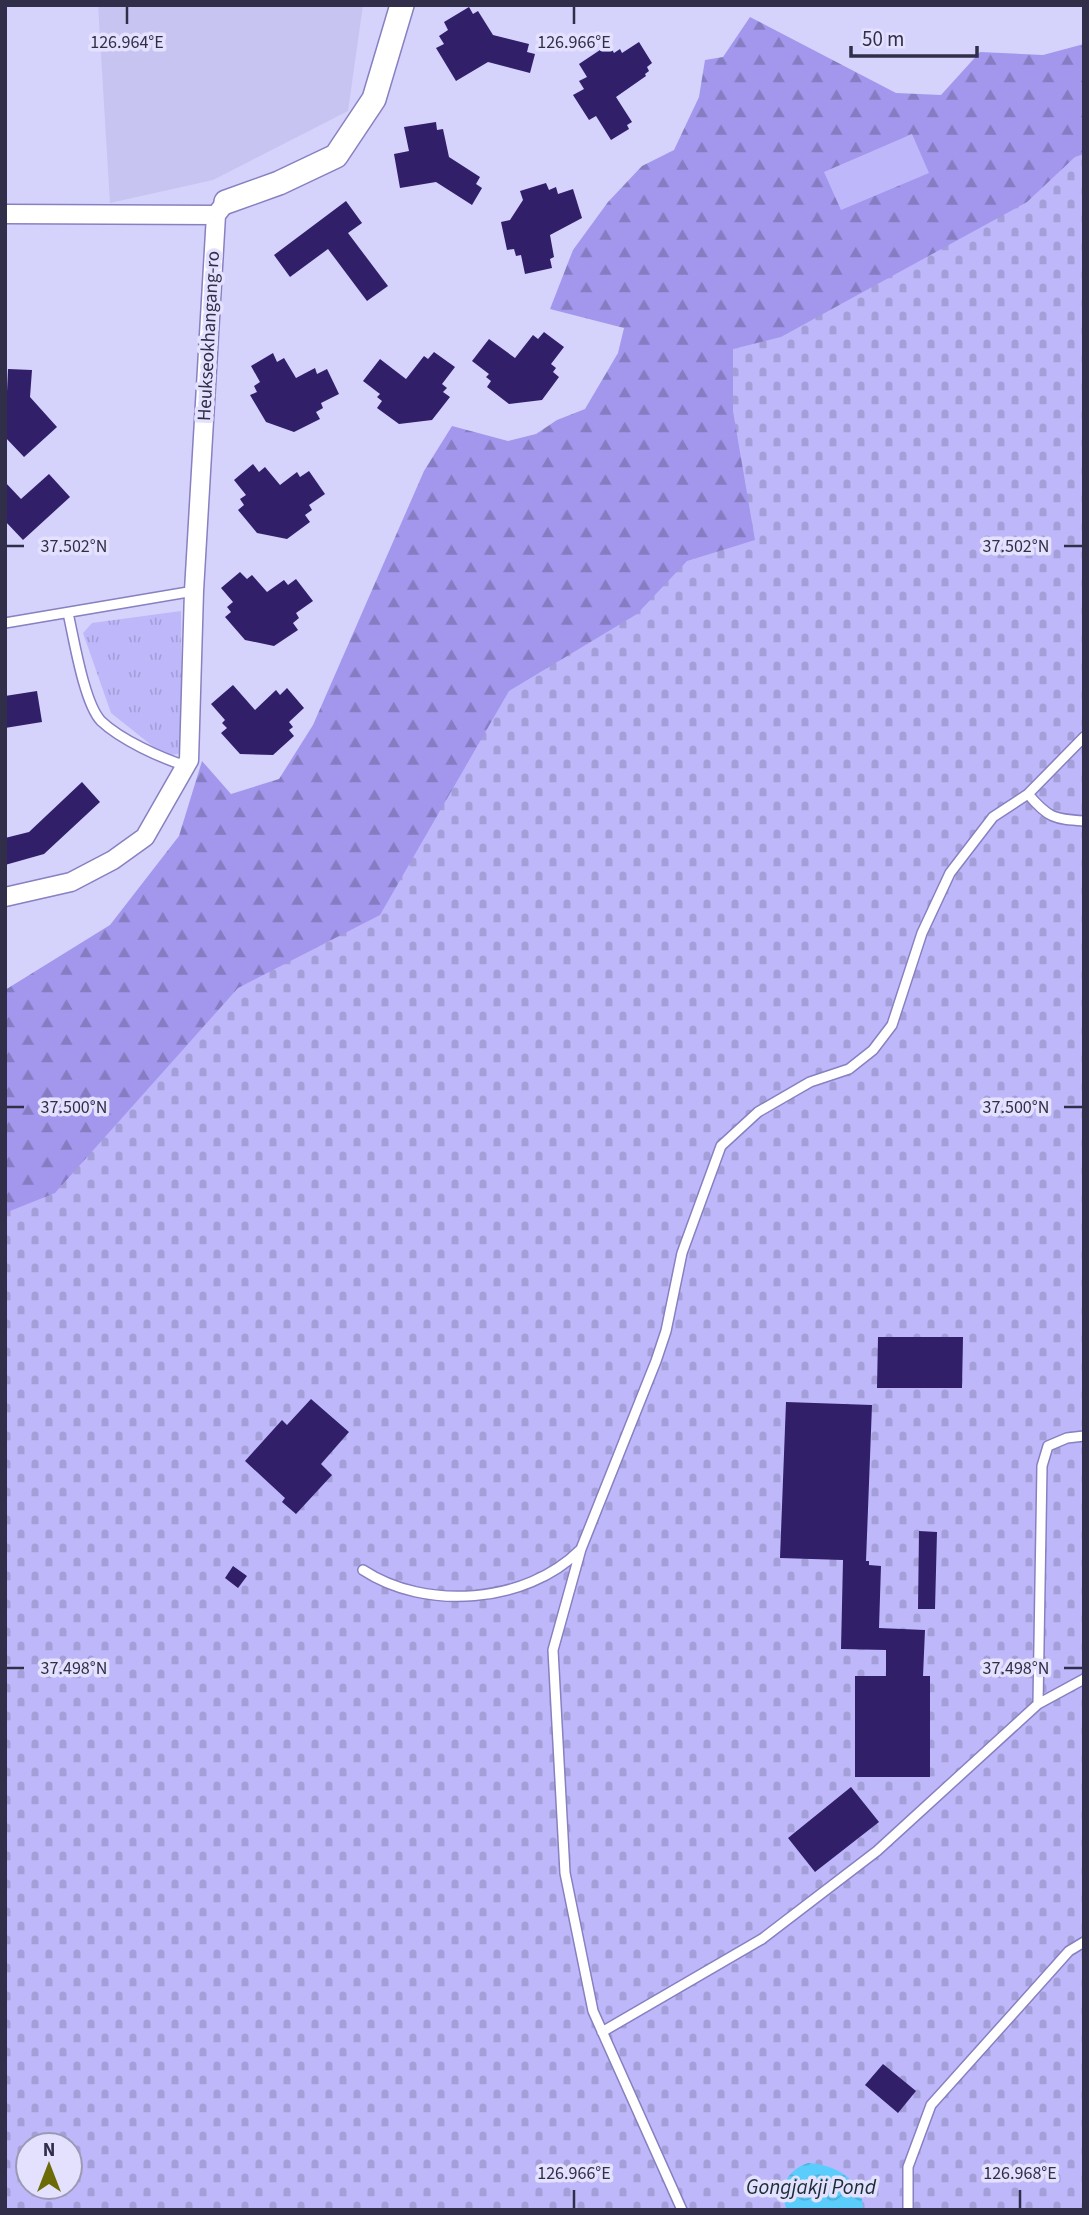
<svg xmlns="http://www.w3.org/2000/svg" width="1089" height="2215" font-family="'Source Sans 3',sans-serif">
<defs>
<pattern id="grass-tufts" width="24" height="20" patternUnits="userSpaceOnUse" patternTransform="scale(1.75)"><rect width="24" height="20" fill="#beb8fb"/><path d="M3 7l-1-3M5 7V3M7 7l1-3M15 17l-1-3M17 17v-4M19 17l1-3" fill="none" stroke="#a49ed9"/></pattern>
<pattern id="forest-firs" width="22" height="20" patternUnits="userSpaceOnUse" patternTransform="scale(1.75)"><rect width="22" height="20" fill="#a297ed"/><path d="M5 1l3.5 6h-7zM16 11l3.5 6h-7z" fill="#857cc2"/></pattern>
<pattern id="cemetery-stones" width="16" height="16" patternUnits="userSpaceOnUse" patternTransform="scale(1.75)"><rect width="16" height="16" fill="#beb8fb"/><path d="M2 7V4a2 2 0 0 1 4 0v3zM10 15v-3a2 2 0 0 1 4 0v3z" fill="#a49ed9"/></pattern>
<pattern id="water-waves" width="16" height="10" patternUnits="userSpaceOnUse" patternTransform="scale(1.75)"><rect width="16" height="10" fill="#5acdfc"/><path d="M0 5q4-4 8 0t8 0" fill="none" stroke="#4fb0da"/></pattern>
</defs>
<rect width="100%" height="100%" fill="#d5d2fc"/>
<!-- built -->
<path fill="#c8c4f2" d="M98 5H363L348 111 213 180 110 203Z"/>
<!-- grass -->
<path fill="url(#grass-tufts)" d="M181 611 182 753 172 755 160 752 111 713 83 633 92 623Z"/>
<!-- forest -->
<path fill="url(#forest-firs)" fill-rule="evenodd" d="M750 17 896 93 941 95 980 52 1043 55 1084 44V480L592 2068 5 2210V990L110 925 179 836 202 761 231 794 279 779 313 725 424 471 452 426 508 441 536 434 557 420 585 409 618 353 624 328 550 309 573 250 608 202 642 166 674 150 699 97 705 60 723 57ZM28 2145H70V2187H28Z"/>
<!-- cemetery -->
<path fill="url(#cemetery-stones)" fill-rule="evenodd" d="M1084 154V2210H5V1213L55 1193 238 988 380 915 509 691 637 614 687 561 755 540 733 411V349L781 337 1027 202 1075 157ZM28 2145H70V2187H28Z"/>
<!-- pitch -->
<path fill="#beb8fb" d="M912 134 929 173 841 210 824 172Z"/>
<!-- water -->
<path fill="url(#water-waves)" d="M808 2163C834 2164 864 2180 863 2210H787C778 2189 786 2170 808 2163Z"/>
<!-- building -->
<path fill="#311f6a" d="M469 7 473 14 478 11 493 35 529 44 527 52 535 54 530 73 488 62 456 81 436 48 444 44 439 36 448 30 444 22Z
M639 42 652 63 647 67 649 71 645 74 646 76 616 97 632 122 627 125 629 129 611 140 596 116 589 120 573 95 584 89 579 81 587 77 579 64 609 44 614 53 620 49 622 53Z
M436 122 437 130 443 129 449 157 480 177 476 184 482 188 472 205 436 182 400 188 394 154 409 151 404 127Z
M546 183 549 190 556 187 558 194 573 189 582 218 550 235 554 257 550 259 552 268 525 274 521 255 516 256 514 249 507 250 501 222 510 220 523 200 520 191Z
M346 201 362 223 348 233 388 286 367 301 328 249 290 277 274 255Z
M544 332 564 347 551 364 556 368 553 372 559 377 542 400 509 404 487 387 491 381 486 377 489 374 472 361 489 339 515 358 533 335 538 339Z
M434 352 455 367 442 384 447 388 443 392 450 397 432 420 399 424 377 408 382 401 377 397 380 394 363 381 380 359 406 379 424 356 428 359Z
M273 353 277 362 284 358 296 378 315 368 317 374 327 369 339 394 321 403 323 408 316 412 320 419 294 432 266 422 250 395 257 392 254 386 260 382 251 366Z
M8 369 32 370 30 397 57 427 24 457 5 437Z
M253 464 259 472 265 467 280 485 297 472 300 477 309 471 325 494 309 505 312 510 305 515 310 522 287 539 257 533 238 510 244 505 240 499 246 495 234 480Z
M49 474 70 497 23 540 5 521V482L21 499Z
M240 572 247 579 252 575 267 592 284 580 288 585 296 579 313 601 296 613 299 618 293 623 298 630 274 646 245 640 225 617 231 612 227 607 233 602 221 588Z
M233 685 255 710 276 690 280 695 287 688 304 708 289 722 293 727 289 730 294 736 273 755 240 754 221 733 227 728 222 723 225 720 211 704Z
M37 691 42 722 5 728V696Z
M82 782 100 802 44 854 5 865V838L29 832Z
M878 1337H963L962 1388H877Z
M311 1399 349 1432 321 1464 332 1475 296 1514 282 1502 285 1498 245 1461 282 1420 287 1425Z
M786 1402 872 1405 866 1561H869V1565L881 1566 879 1628 925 1630 923 1676H930V1777H855V1676H886V1650L841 1649 843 1560 780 1558Z
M919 1531 937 1532 935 1609H918Z
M233 1566 247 1576 238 1588 225 1578Z
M851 1787 879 1822 815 1872 788 1838Z
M883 2064 916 2091 898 2113 865 2085Z"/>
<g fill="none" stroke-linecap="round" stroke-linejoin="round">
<defs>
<path id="service" d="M68 613C74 639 84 703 101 721 121 740 161 758 186 766
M5 623 194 591
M1028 794C1048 818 1054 819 1084 821
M363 1570C425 1611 526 1604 580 1550
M1038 1704 1084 1679
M602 2032 762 1939 877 1851 1038 1704 1042 1466 1048 1446 1067 1438 1084 1436
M682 2210 593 2011 565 1873 553 1650 581 1549 656 1361 666 1331 682 1253 721 1146 758 1112 810 1082 849 1069 873 1050 892 1025 922 933 950 873 993 817 1028 794 1084 737
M908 2210V2167L931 2105 1069 1951 1084 1942"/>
<path id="minor" d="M5 214 216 215
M5 897 71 882 113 860 145 837 189 760 194 591 216 215 226 202"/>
<path id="tertiary" d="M226 202 279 183 336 156 374 99 402 5"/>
</defs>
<!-- service casing -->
<use href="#service" stroke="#8780c1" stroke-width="12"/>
<!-- minor casing -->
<use href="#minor" stroke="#8780c1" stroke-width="21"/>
<!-- tertiary casing -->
<use href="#tertiary" stroke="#8780c1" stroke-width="26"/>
<!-- service -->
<use href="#service" stroke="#fff" stroke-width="9"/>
<!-- minor -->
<use href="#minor" stroke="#fff" stroke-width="18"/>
<!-- tertiary -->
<use href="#tertiary" stroke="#fff" stroke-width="23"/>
</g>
<!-- ticks -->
<path fill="none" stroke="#312e49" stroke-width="2.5" d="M127 7V24M574 7V24M7 546H24M1064 546H1082M7 1107H24M1064 1107H1082M7 1668H24M1064 1668H1082M574 2190V2208M1020 2190V2208"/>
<g text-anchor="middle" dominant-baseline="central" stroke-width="7" stroke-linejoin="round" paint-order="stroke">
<!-- street labels -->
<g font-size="19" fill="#312e49" stroke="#e3e1fd">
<text transform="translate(209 336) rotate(-87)">Heukseokhangang-ro</text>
</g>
<!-- water labels -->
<g font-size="21" font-style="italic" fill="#1a2e37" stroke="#e3e1fd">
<text x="811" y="2187">Gongjakji Pond</text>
</g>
</g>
<g font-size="18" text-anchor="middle" fill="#312e49" stroke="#e3e1fd" stroke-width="7" stroke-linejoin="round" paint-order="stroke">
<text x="127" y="48">126.964°E</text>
<text x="574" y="48">126.966°E</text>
<text x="74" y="552">37.502°N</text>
<text x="1016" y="552">37.502°N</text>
<text x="74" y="1113">37.500°N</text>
<text x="1016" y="1113">37.500°N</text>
<text x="74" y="1674">37.498°N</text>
<text x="1016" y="1674">37.498°N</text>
<text x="574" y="2179">126.966°E</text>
<text x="1020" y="2179">126.968°E</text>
</g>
<!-- border -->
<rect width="1089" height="2215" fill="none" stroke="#312e49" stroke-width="14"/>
<!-- north arrow -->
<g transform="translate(49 2166)"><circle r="33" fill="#e3e1fd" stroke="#9c99b5" stroke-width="2"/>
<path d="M0-5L12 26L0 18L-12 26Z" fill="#6c6b07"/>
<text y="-10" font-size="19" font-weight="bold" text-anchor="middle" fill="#312e49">N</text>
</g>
<!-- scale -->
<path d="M851 46v10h126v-10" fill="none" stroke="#312e49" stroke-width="3.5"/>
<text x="862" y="46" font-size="21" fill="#312e49" stroke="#e3e1fd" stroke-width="5" paint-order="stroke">50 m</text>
</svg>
